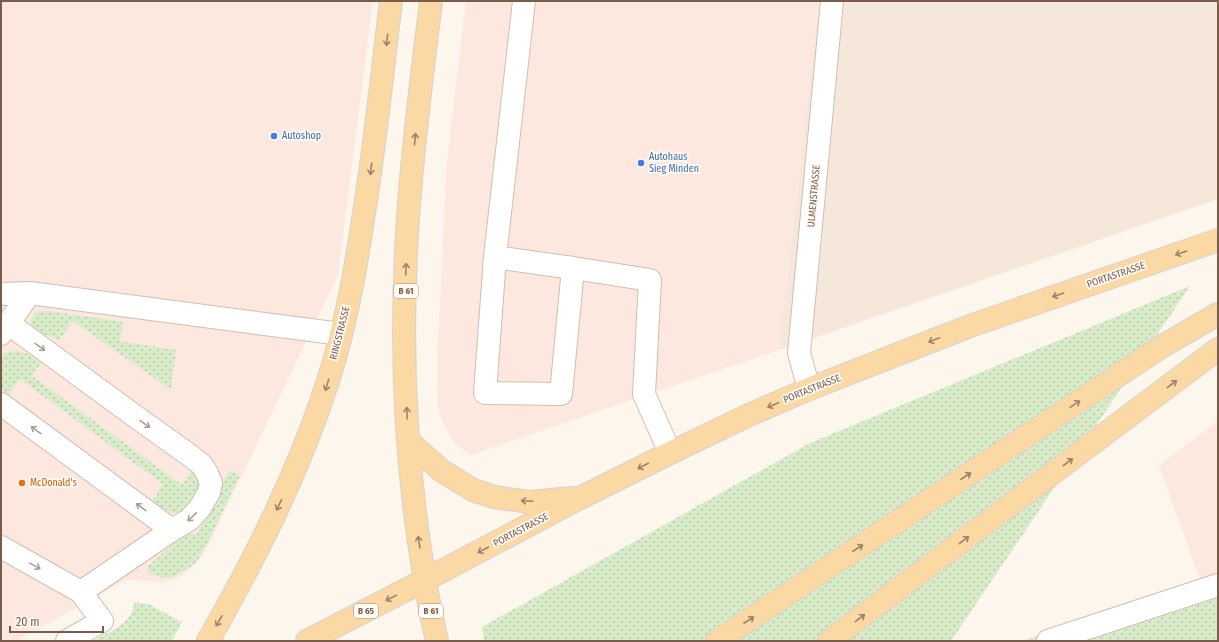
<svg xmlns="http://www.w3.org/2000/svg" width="1219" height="642" font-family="'Fira Sans Condensed',sans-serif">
<defs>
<pattern id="grass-dots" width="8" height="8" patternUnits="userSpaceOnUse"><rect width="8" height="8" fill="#d8ecc9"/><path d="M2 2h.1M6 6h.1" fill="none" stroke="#b4c2a5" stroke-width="1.8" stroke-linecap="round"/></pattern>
</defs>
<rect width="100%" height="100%" fill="#fdf6ec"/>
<!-- residential -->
<path fill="#f5e8da" d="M819 1H1218V199L779 350Z"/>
<!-- commercial -->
<path fill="#fde8e0" d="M1 1H373L338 275 207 548 197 563 180 577 166 582 127 580 16 641H1Z
M466 1H819L779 350 470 455 454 442 444 426 438 407 437 360 447 160Z
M1218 421V577L1201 583 1159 465Z"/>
<!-- grass -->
<path fill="url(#grass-dots)" d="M1190 286 951 641H484L482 627 810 443Z
M38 311H49L123 322 120 341 176 350 171 390 73 321 59 340 39 332 31 326V318Z
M13 351C25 351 32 356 41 363L32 376 182 485 192 471 198 475 201 489 181 514C170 514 161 507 152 502L163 484 20 379 7 396 1 388V358L4 353Z
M229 471 240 475 205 548 195 564 182 572 172 577 163 578 149 573 147 567 184 535 197 534Z
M1218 577V641H1022L1201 583Z
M134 602 148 604 182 622 172 641H93C109 632 134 623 134 602Z"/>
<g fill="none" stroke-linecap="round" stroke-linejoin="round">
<defs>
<path id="minor" d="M524 1 495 257 485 393 561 394 573 268 650 280 644 394 670 453
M495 257 573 268
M1 294 30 293
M9 324 143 422 192 457 202 465 207 473 211 483 209 492 200 508 189 520 172 530 81 592
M1 334 30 293 341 334
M809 389 799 353 832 1
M1 404 172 530
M1 547 81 592 102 621 67 641
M1048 641 1218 585"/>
<path id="major" d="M431 1C423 68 414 136 409 204 400 323 403 444 422 562 426 588 431 615 437 641
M408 441 442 471 473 490 494 497 529 502 573 498
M208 641C254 560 297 476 326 387 344 333 355 275 363 219 375 147 382 74 391 1
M307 641 425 580 580 498 670 453 749 415 809 389 970 326 1218 240
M717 641 1161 347 1218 314
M829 641 1218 349"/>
</defs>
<!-- minor casing -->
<use href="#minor" stroke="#d1beb0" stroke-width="24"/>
<!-- major casing -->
<use href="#major" stroke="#dad1cd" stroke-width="24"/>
<!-- minor -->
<use href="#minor" stroke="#fff" stroke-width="22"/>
<!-- major -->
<use href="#major" stroke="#fbd9a5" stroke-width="22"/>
</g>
<!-- one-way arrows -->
<defs><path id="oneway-shaft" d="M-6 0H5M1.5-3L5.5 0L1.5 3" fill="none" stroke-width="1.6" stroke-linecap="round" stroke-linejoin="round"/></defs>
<g stroke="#a18267">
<use href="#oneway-shaft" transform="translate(387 40) rotate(97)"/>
<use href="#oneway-shaft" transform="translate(415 139) rotate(-85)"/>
<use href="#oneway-shaft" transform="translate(371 169) rotate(97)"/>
<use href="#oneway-shaft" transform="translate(1181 253) rotate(161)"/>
<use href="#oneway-shaft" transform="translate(406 269) rotate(-87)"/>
<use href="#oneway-shaft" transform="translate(1058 295) rotate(161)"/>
<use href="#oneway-shaft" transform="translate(934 340) rotate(158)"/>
<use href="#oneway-shaft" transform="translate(1172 384) rotate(-37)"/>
<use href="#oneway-shaft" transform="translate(327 385) rotate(107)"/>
<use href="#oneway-shaft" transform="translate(1075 404) rotate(-34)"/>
<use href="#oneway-shaft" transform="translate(773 405) rotate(157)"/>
<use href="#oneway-shaft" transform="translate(407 413) rotate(-92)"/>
<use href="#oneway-shaft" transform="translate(1068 462) rotate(-37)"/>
<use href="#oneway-shaft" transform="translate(643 466) rotate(153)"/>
<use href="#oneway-shaft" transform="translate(966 476) rotate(-33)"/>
<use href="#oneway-shaft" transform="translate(527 501) rotate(-177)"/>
<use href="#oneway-shaft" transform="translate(279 505) rotate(116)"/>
<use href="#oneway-shaft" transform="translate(964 540) rotate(-37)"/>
<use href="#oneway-shaft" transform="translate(419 542) rotate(-99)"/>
<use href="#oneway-shaft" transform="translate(858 548) rotate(-33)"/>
<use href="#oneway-shaft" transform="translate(483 550) rotate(152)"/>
<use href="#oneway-shaft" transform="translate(391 598) rotate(153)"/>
<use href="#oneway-shaft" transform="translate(860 618) rotate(-37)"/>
<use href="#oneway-shaft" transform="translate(749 620) rotate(-33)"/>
<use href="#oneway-shaft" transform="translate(219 621) rotate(120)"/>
</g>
<g stroke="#af9d94">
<use href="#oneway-shaft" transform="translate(40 347) rotate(36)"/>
<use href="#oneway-shaft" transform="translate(145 424) rotate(35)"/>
<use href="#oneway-shaft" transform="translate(36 430) rotate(-144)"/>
<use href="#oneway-shaft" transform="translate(141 507) rotate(-143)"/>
<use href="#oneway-shaft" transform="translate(192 517) rotate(136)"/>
<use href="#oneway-shaft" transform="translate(35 566) rotate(29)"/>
</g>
<!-- markers -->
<g fill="#3f7fe0" stroke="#fffaf3" stroke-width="1.5">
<circle cx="274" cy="136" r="4"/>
<circle cx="641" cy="163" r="4"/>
</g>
<circle fill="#e8710a" stroke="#fffaf3" stroke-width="1.5" cx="22" cy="483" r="4"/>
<g text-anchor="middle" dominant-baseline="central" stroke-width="3.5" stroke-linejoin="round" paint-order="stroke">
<!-- shield labels -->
<g fill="#fffaf3" stroke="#a28b7f" stroke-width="1">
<rect x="394" y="284" width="24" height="14" rx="3"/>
<rect x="354" y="604" width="24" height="14" rx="3"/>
<rect x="419" y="604" width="24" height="14" rx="3"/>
</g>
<g font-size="9" font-weight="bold" fill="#7a5c4d">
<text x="406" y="291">B 61</text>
<text x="366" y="611">B 65</text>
<text x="431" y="611">B 61</text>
</g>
<!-- shop labels -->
<g font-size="10" fill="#366cbe" stroke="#fffaf3" text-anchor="start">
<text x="282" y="136">Autoshop</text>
<text x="649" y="157">Autohaus<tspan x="649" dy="12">Sieg Minden</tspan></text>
</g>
<!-- street labels -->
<g font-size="10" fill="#7a5c4d" stroke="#fffaf3">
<text transform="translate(814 196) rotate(-85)">ULMENSTRASSE</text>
<text transform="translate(1116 275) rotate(-19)">PORTASTRASSE</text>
<text transform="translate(340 333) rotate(-76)">RINGSTRASSE</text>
<text transform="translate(812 389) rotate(-22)">PORTASTRASSE</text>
<text transform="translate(521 530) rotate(-28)">PORTASTRASSE</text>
</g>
<!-- food labels -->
<g font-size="10" fill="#c56008" stroke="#fffaf3" text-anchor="start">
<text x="30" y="483">McDonald's</text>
</g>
</g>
<!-- border -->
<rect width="1219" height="642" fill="none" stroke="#7a5c4d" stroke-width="4"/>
<!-- scale -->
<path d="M10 626v6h93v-6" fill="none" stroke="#7a5c4d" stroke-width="2"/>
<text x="16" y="626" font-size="12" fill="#7a5c4d" stroke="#fffaf3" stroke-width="3" paint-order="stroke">20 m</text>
</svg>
